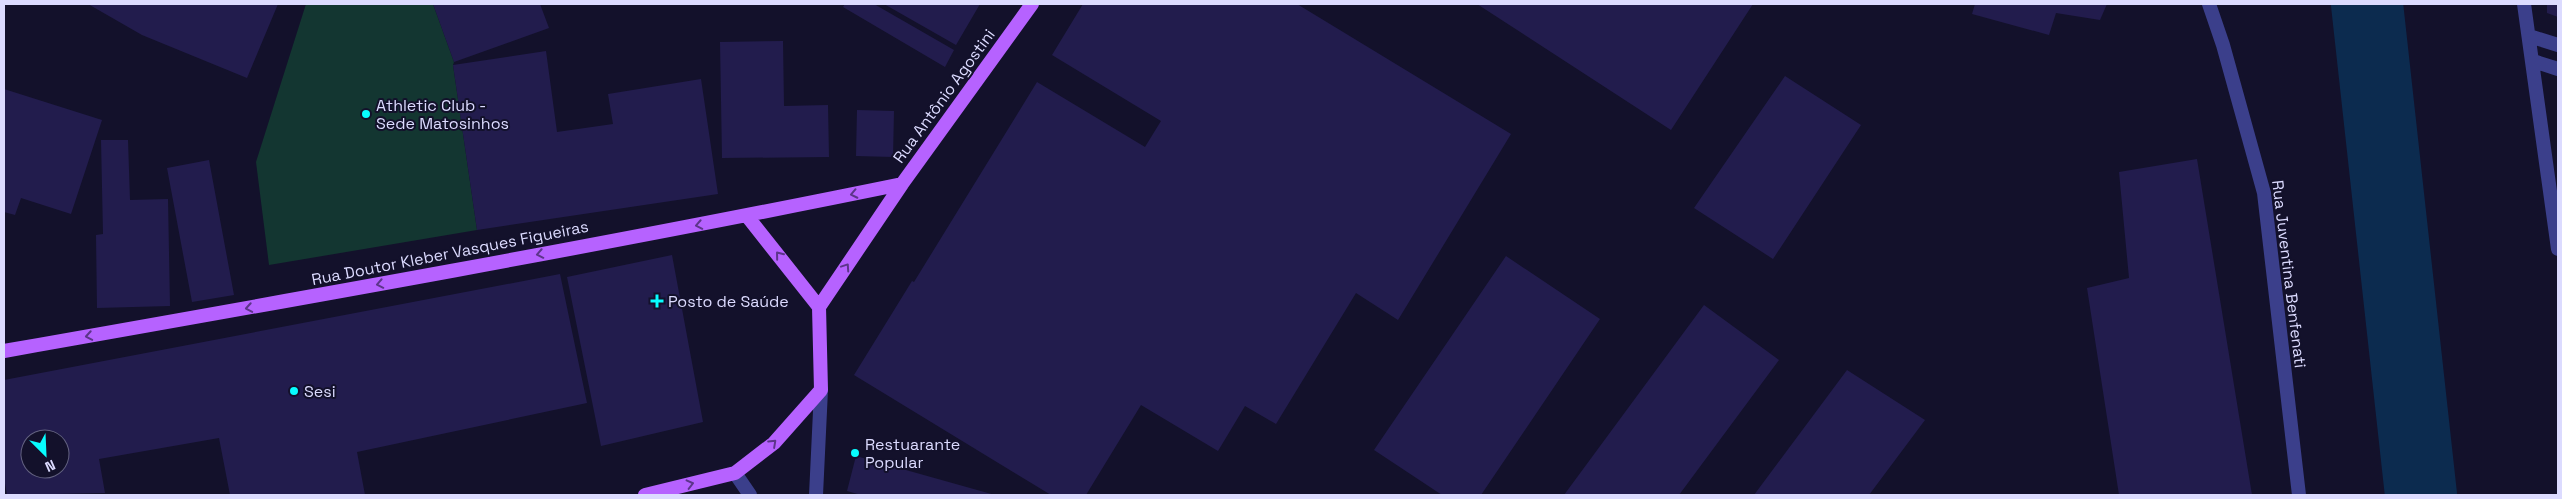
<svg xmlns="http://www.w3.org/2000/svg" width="2562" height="499" font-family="'Space Grotesk',sans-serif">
<rect width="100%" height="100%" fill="#13112b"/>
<!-- green -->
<path fill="#133631" d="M306 4H433L454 62 453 65 477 230 269 265 256 162Z"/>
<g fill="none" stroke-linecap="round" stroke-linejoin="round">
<!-- river -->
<path stroke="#0c2b4f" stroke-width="72" d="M2367 4 2421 495"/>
</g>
<!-- building -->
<path fill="#221c4d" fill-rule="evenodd" d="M88 4H278L247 78 142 35Z
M433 4H540L549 28 454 62Z
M845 4H874L954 50 945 67 843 7Z
M884 4H980L956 45Z
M1083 4H1297L1511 134 1398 320 1356 293 1276 424 1245 406 1218 451 1141 405 1086 495H1051L854 375 912 281 914 282 1037 82 1145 147 1161 121 1052 55Z
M1477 4H1753L1671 130Z
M1975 4H2107L2100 20 2056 13 2049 35 1972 14Z
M2547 4H2558V17L2547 13Z
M783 41 784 106 828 105 829 157 722 158 720 42Z
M546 51 557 132 613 124 608 94 701 79 718 194 477 230 453 65Z
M1785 76 1861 125 1773 259 1694 208Z
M4 89 102 120 71 214 21 198 15 215 4 212Z
M857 110 894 111 893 157 856 156Z
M101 140H128L130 200 168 199 170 306 97 308 96 235 103 234Z
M2197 159 2252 495H2119L2087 288 2129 278 2119 172Z
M209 160 234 295 192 302 167 168Z
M672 255 703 422 601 446 567 277Z
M1506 256 1600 319 1481 495H1442L1374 450Z
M560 274 587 403 357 452 365 495H230L219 438 99 459 105 493 7 495 4 478V380ZM30 439H60V469H30Z
M1704 305 1779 360 1679 495H1564Z
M1847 370 1925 420 1869 495H1754Z
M856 456 995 495H861L847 491Z"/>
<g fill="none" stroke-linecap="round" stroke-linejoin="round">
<!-- minor -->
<path stroke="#3b3f8b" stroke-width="14" d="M2209 4 2223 45 2264 193 2299 495
M2524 4 2558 249
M2529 36 2558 45
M2533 61 2558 69
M735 473 750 495
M816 495 821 390"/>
<!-- primary -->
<path stroke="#b662ff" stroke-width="14" d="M747 216 819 307
M4 351C304 298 604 245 902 184
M645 495 735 473 774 443 821 390 819 307 902 184 1032 4"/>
</g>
<!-- one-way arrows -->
<defs><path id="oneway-chevron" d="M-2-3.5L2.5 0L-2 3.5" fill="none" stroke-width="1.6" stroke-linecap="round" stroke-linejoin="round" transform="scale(1.25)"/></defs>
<g stroke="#5c358a">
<use href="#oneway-chevron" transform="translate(854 194) rotate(168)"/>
<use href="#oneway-chevron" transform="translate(699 225) rotate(169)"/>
<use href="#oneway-chevron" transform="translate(540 254) rotate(169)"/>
<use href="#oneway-chevron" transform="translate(779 255) rotate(-129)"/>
<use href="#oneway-chevron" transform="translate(846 267) rotate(-56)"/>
<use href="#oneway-chevron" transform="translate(380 284) rotate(169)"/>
<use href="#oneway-chevron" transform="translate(249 308) rotate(170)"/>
<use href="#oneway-chevron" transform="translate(89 336) rotate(170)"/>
<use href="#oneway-chevron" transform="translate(773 443) rotate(-43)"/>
<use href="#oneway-chevron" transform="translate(690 484) rotate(-14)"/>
</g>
<!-- markers -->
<g fill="#07fdff" stroke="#13112b" stroke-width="2">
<circle cx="366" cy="114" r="5"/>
<path d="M654.5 293.5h5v5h5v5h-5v5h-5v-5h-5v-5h5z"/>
<circle cx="294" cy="391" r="5"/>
<circle cx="855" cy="453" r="5"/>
</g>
<g text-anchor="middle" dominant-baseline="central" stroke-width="4" stroke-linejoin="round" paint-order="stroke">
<!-- street labels -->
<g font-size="16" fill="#dcdbff" stroke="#13112b">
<text transform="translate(944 96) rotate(-54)">Rua Antônio Agostini</text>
<text transform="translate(450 253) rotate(-11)">Rua Doutor Kleber Vasques Figueiras</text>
<text transform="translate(2289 274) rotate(83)">Rua Juventina Benfenati</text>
</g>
<!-- poi labels -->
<g font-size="16" fill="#dcdbff" stroke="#13112b" text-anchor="start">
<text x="376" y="105">Athletic Club -<tspan x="376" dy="18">Sede Matosinhos</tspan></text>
<text x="668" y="301">Posto de Saúde</text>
<text x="304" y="391">Sesi</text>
<text x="865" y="444">Restuarante<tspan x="865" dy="18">Popular</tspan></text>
</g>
</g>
<!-- border -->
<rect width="2562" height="499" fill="none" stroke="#dcdbff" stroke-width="10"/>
<!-- north arrow -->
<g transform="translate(45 454) rotate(156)"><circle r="24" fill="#13112b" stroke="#636280"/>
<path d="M0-4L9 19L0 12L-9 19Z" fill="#07fdff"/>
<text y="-8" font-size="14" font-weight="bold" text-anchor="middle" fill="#dcdbff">N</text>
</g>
</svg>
